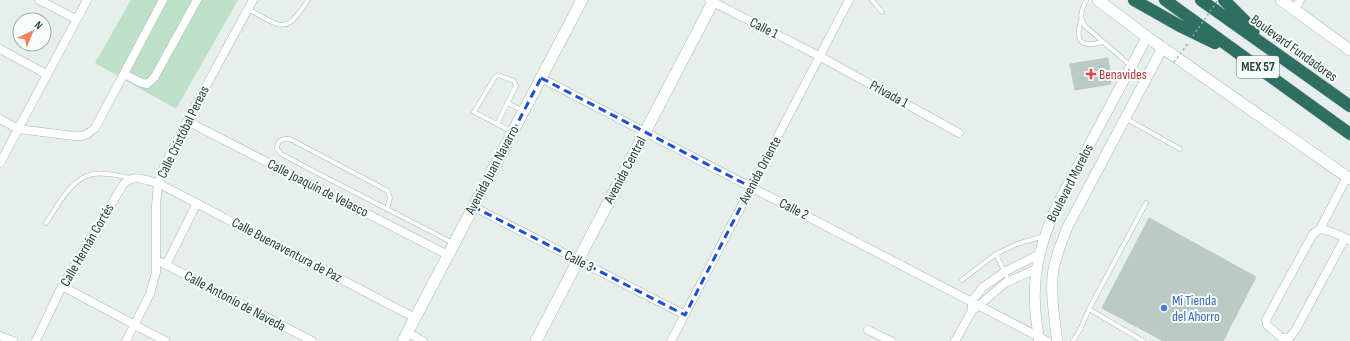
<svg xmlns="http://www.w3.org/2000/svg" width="1350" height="341" font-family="'Sofia Sans Condensed',sans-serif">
<rect width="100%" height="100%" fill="#e6efeb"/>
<!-- green -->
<path fill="#bfe0c8" d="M131 0H238L176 109 95 63Z"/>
<!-- building -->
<path fill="#bbcac4" stroke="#b8c9c2" d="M1108 58 1111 84 1075 90 1070 64Z
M1149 218 1256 277 1223 341H1163L1102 308Z"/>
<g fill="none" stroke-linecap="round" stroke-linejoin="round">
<defs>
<path id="service" d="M872 0 882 12
M1086 0C1082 10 1078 17 1085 26L1131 66
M248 9C282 27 285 36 308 0
M1081 21C1074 42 1083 48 1102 42
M508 103 523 111
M1125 118 1180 149
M497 124 516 86 514 81 498 75 495 77 474 112 511 131
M387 209 390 198 388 191 290 139C282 138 277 141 277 149L281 154C338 184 395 213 453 243
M46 223C58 206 70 179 93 174 105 172 119 176 131 178
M996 254 1009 281
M962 280 996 254 1017 244 1044 236
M1089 309 1143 341
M1073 341 1080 330 1089 309 1146 203"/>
<path id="minor" d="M39 0 76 19
M709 0 819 56 959 133
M1295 10 1300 0
M0 49 46 74
M124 74 142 83 147 84 154 78 197 0
M541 78 1047 341
M0 119 18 129 74 136C84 137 88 134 95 128L163 0
M187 121 448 255
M0 163 87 0
M474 207 685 315
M1320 229 1347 177
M1345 238 1295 331 1289 338H1282L1267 325 1266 320 1313 234 1320 229C1330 230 1341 236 1350 240
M157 260 312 341
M166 265 197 203
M62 286 165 341
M976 308 1005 283 1036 269
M868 330 891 341
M408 333 423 341
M0 336 13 341
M36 341 62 286 123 185C133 173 144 180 158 183L415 318
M126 341 150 294 156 272V206L158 183 165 164 187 121 253 0
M671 341 849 0
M955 341 972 311V301L983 287 1006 271 1038 255"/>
<path id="tertiary" d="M1039 341C1038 329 1035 316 1035 304 1033 268 1043 237 1057 205L1147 37
M1057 341C1055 319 1050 295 1053 273 1055 257 1062 241 1068 226L1163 47"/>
<path id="secondary" d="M1098 0 1147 37 1350 179
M1281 0 1350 50
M403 341 582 0
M536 341 714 0"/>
<path id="motorway" d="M1134 0 1180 26 1215 43
M1165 0 1350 134
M1201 0 1350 106
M1224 0 1254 30"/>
</defs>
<!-- service casing -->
<use href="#service" stroke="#a8b8b2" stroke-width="5"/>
<!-- minor casing -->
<use href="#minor" stroke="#a8b8b2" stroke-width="9"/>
<!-- tertiary casing -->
<use href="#tertiary" stroke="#a8b8b2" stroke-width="11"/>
<!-- secondary casing -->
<use href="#secondary" stroke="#a4bbb3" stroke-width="12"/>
<!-- motorway casing -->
<use href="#motorway" stroke="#c2cac8" stroke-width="13"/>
<!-- path -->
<path stroke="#86b3a5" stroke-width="1.5" stroke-dasharray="2 3" stroke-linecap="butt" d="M1183 50 1189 42"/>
<!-- service -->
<use href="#service" stroke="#fff" stroke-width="4"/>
<!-- minor -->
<use href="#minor" stroke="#fff" stroke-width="8"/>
<!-- tertiary -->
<use href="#tertiary" stroke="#fff" stroke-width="10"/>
<!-- secondary -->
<use href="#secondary" stroke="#fff" stroke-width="11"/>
<!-- motorway -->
<use href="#motorway" stroke="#2f6f62" stroke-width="12"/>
<!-- path-bridge -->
<path stroke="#86b3a5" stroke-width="1.5" stroke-dasharray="2 3" stroke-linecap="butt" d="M1193 36 1218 0
M1174 62 1181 53"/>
</g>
<!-- marked area -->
<path fill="none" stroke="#1d4ed8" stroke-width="3" stroke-dasharray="8 5" stroke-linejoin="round" d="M541 78 751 187 685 315 474 207Z"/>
<!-- markers -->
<path fill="#e0444e" stroke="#f7fbf9" stroke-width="1.5" d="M1089 68h4v4h4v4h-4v4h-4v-4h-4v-4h4z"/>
<circle fill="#3f7fe0" stroke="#f7fbf9" stroke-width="1.5" cx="1164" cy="308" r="4"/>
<g text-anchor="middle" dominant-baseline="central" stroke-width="4" stroke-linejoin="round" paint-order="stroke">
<!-- shield labels -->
<rect fill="#f7fbf9" stroke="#637a73" stroke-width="1" x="1237" y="56" width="42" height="22" rx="3"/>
<g font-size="13" font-weight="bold" fill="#24423a">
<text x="1258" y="67">MEX 57</text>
</g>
<!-- street labels -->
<g font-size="14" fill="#24423a" stroke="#f7fbf9">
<text transform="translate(764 28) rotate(27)">Calle 1</text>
<text transform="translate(1294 48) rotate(36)">Boulevard Fundadores</text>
<text transform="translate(889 94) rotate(29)">Privada 1</text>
<text transform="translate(183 132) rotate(-64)">Calle Cristóbal Pereas</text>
<text transform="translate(492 170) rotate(-62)">Avenida Juan Navarro</text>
<text transform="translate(625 170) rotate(-62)">Avenida Central</text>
<text transform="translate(760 170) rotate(-62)">Avenida Oriente</text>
<text transform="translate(1070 183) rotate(-63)">Boulevard Morelos</text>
<text transform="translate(318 188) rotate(27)">Calle Joaquín de Velasco</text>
<text transform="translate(794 209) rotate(27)">Calle 2</text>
<text transform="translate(87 245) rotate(-60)">Calle Hernán Cortés</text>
<text transform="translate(287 250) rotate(28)">Calle Buenaventura de Paz</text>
<text transform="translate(579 261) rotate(27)">Calle 3</text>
<text transform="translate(235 301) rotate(28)">Calle Antonio de Naveda</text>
</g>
<!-- health labels -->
<g font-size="14" fill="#be3a42" stroke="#f7fbf9" text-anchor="start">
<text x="1099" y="74">Benavides</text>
</g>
<!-- shop labels -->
<g font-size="14" fill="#366cbe" stroke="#f7fbf9" text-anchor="start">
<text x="1172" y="300">Mi Tienda<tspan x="1172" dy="16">del Ahorro</tspan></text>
</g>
</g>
<!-- north arrow -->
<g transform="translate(32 32) rotate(44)"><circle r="19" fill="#f7fbf9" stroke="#a3b1ad"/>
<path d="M0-3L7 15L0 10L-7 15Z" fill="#f4845f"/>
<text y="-6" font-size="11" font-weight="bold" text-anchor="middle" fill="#24423a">N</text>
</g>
</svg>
